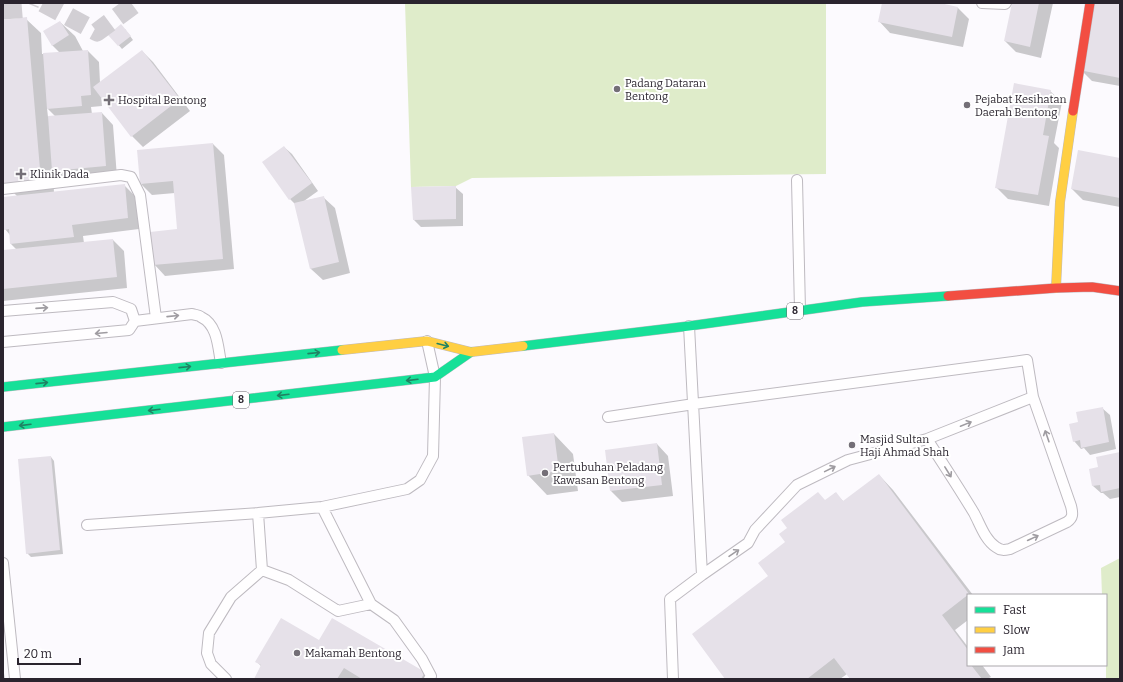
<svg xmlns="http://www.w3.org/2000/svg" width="1123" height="682" font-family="Bitter,serif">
<rect width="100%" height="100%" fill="#fcfafe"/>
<!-- green -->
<path fill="#dfecca" d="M405 3H826V174L472 178 456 186 411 187Z
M1120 558V679H1106V595H1102L1101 568Z"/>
<!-- shadow -->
<path fill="#0003" fill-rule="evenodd" d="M3 3H13V5L3 6Z
M883 3H935L958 8 969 19 963 47 890 33 879 21Z
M1013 3H1053L1041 58 1016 52 1005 41Z
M1120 3V86L1092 81 1080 69Z
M26 19 41 33 42 54 60 53 52 45 60 22 75 36 83 51H88L99 62 100 83 142 51 153 62 190 111 143 147 132 136 101 96 102 106 91 107 92 114 102 113 113 125 117 177 64 181 53 170 54 193 124 185 135 196 139 229 83 236 84 243 113 240 124 251 127 288 3 301V251L17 250 11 244 10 235 5 229 3 214V198L18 197 5 184 3 157V21ZM47 108 56 117H48Z
M125 29 133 40 122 49 110 35Z
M1050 91 1062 102 1054 143 1059 148 1049 206 1008 199 996 187Z
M213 144 224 155 234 269 165 276 154 264 178 230 175 193 152 195 141 184Z
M284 147 292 154 318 191 304 201 323 197 335 208 350 273 323 280 311 269 296 205 290 199Z
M1120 159V207L1083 200 1072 189Z
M455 187 463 194V226L421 227 414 220Z
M1102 408 1110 415 1116 449 1090 455 1084 448 1081 449 1074 441 1080 423Z
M554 434 573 454 578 491 547 495 528 475Z
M657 444 668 456 673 496 622 502 611 491 606 451Z
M1120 453V497L1110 499 1103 493H1101L1093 486 1100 467Z
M51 457 54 461 63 554 31 557 27 553Z
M879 475 893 490 973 595H968V620L955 630 968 647V665H982L991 677 987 679H851L847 674 840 679H727L770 577 786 542 826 501 835 493 844 502Z
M256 661 424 673 430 679H255L262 667Z
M3 672 4 673 5 679H3Z"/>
<!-- building -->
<path fill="#e6e1e9" d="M882 3H940L958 7 952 37 878 22Z
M1012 3H1039L1030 47 1004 41Z
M1093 3H1120V78L1079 70Z
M27 17 41 181 4 184 3 169V20Z
M60 21 69 35 52 46 43 31Z
M121 24 131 36 118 46 108 35Z
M88 50 91 95 81 96 82 106 47 109 43 53Z
M142 50 180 99 131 137 93 87Z
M1014 83 1051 90 1043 135 1049 136 1038 195 995 188Z
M102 112 106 166 52 171 48 116Z
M213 143 223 259 153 265 150 232 177 229 173 181 140 184 137 150Z
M284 146 312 183 289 200 262 162Z
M1078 150 1120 158V198L1071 189Z
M125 184 128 218 72 225 74 237 10 244 9 229 4 230 3 197Z
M456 186V219L413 220 411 187Z
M324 196 339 262 310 269 294 203Z
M113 239 117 277 3 289V250Z
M1103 407 1109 442 1081 448 1080 440 1073 442 1069 424 1078 422 1076 412Z
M554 433 559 471 527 476 522 437Z
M657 443 662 485 610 491 605 450Z
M1120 452V488L1101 492 1100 485 1092 486 1089 469 1098 467 1096 457Z
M51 456 60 550 26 554 18 459Z
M879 474 969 594 942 615 968 650V665H971L982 679H850L834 658 807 679H725L692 634 768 576 758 563 785 542 779 534 787 528 781 520 818 492 825 500 836 492 843 501Z
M281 618 319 640 332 618 425 672 421 679H362L344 668 337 679H254L261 665 255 662Z"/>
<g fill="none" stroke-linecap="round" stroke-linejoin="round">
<!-- street-tunnel -->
<path stroke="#d2cfd4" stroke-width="19" stroke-dasharray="19 10" stroke-linecap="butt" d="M43 3 97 32 136 3
M3 10 28 8 30 3"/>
<defs>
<path id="lane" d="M982 3 1005 4 1006 3
M797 180 800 310
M3 189 121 175 131 177 140 195 156 318
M3 311 113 302 131 309 135 321
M689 326 702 575
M3 342 129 330 135 321 192 314C195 315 199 315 201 317 218 325 218 348 221 363
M608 417 694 404 1027 360 1033 397 1071 506C1073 514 1073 518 1067 522L1010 549C1005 550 1001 551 996 547 985 540 980 524 974 513 959 488 943 464 927 439
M322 507 371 604 394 620 422 659 431 676 429 679
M87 525 258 513 322 507 407 489 420 480 433 456 435 377 427 341
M3 563 15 679
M262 570 289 580 338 611 371 604
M226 679 211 664 207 653 209 633 231 597 262 570 258 513
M673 679 670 599 702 575 748 543 755 530 797 485 848 460 927 439 1033 397"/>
<path id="fast" d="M523 346 689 326 862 302 948 296
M3 387 342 350
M3 427 435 377 471 352"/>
<path id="slow" d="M1056 288 1060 202 1073 111
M342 350 427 341 471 352 523 346"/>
<path id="jam" d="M1073 111 1090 3
M948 296 1056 288 1092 287 1120 291"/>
</defs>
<!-- lane casing -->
<use href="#lane" stroke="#bebac0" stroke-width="12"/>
<!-- fast casing -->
<use href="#fast" stroke="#bebac0" stroke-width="10"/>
<!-- slow casing -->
<use href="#slow" stroke="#bebac0" stroke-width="10"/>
<!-- jam casing -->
<use href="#jam" stroke="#bebac0" stroke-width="10"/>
<!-- lane -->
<use href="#lane" stroke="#fffeff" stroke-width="10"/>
<!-- fast -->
<use href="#fast" stroke="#16e098" stroke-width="9"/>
<!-- slow -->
<use href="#slow" stroke="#ffcf43" stroke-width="9"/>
<!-- jam -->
<use href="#jam" stroke="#f24e42" stroke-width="9"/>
</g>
<!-- one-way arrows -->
<defs><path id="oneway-shaft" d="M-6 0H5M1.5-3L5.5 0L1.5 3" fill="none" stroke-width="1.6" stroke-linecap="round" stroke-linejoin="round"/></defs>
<g stroke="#9f9ca1">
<use href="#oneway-shaft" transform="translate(42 308) rotate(-4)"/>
<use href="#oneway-shaft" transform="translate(173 316) rotate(-6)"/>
<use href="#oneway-shaft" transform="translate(101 333) rotate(175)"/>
<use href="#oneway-shaft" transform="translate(966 424) rotate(-22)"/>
<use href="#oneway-shaft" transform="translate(1047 436) rotate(-109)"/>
<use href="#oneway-shaft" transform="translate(830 469) rotate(-26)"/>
<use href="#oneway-shaft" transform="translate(948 472) rotate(58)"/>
<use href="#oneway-shaft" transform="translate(1033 538) rotate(-25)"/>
<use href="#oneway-shaft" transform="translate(734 553) rotate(-34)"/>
</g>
<g stroke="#208263">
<use href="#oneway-shaft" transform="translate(443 345) rotate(14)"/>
<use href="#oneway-shaft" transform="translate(314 353) rotate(-6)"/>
<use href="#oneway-shaft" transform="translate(185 367) rotate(-6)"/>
<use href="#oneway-shaft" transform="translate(412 380) rotate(173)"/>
<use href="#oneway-shaft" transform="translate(42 383) rotate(-6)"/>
<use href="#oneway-shaft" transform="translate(283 395) rotate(173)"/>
<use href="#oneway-shaft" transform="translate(154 410) rotate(173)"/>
<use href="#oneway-shaft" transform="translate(25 425) rotate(173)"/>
</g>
<!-- markers -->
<g fill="#746f77" stroke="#fff" stroke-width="1.5">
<circle cx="617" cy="89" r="4"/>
<path d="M107 94h4v4h4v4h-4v4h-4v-4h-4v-4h4z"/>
<circle cx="967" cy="105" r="4"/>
<path d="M19 168h4v4h4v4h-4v4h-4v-4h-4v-4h4z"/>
<circle cx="852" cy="445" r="4"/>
<circle cx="545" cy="473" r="4"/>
<circle cx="297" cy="653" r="4"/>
</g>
<g text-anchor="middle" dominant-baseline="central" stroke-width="4" stroke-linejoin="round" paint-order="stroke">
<!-- shield labels -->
<g fill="#fff" stroke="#6a666d" stroke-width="1">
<rect x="787" y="303" width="16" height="16" rx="3"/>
<rect x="233" y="392" width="16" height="16" rx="3"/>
</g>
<g font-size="10" font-weight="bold" fill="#2a242e">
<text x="795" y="311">8</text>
<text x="241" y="400">8</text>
</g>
<!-- poi labels -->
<g font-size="11" fill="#2a242e" stroke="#fff" text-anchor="start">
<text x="625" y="83">Padang Dataran<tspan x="625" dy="13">Bentong</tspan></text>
<text x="975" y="99">Pejabat Kesihatan<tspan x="975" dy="13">Daerah Bentong</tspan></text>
<text x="118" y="100">Hospital Bentong</text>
<text x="30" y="174">Klinik Dada</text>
<text x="860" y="439">Masjid Sultan<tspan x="860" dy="13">Haji Ahmad Shah</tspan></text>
<text x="553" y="467">Pertubuhan Peladang<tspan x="553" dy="13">Kawasan Bentong</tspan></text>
<text x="305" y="653">Makamah Bentong</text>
</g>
</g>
<!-- border -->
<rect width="1123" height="682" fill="none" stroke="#2a242e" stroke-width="8"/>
<!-- legend -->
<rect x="967" y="594" width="140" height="72" fill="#ffffff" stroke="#aaa7ab"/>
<rect x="975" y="607" width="20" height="6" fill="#16e098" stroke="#aaa7ab"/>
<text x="1003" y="614" font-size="12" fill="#2a242e">Fast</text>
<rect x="975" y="627" width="20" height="6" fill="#ffcf43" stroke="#aaa7ab"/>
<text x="1003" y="634" font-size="12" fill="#2a242e">Slow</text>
<rect x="975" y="647" width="20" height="6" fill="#f24e42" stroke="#aaa7ab"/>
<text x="1003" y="654" font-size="12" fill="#2a242e">Jam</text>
<!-- scale -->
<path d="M18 658v6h62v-6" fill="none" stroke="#2a242e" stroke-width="2"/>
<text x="24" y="658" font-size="12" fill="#2a242e" stroke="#ffffff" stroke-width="3" paint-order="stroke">20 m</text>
</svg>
